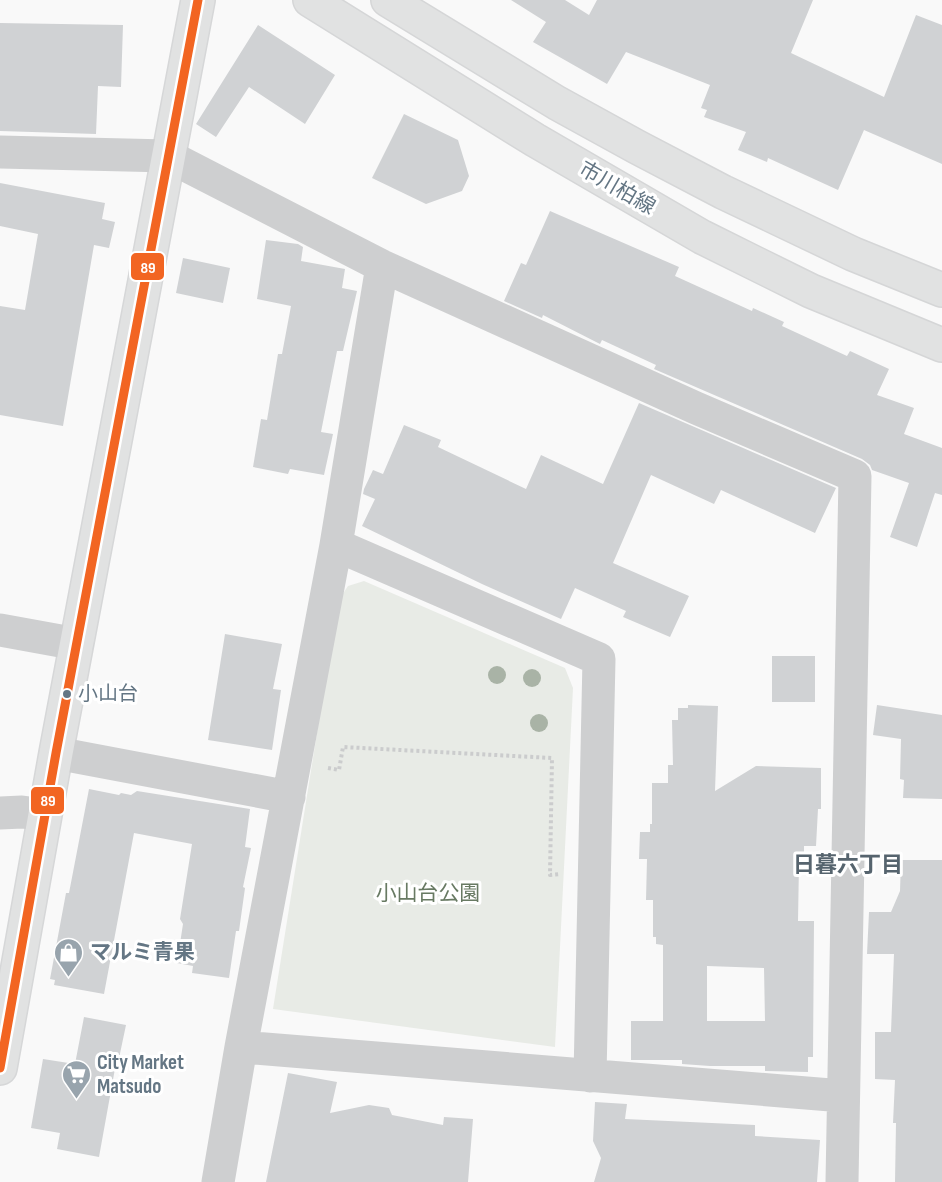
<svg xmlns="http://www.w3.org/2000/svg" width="942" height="1182" font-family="'Sofia Sans Condensed','Noto Sans JP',sans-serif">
<rect width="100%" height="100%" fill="#f9f9f9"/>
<!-- park -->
<path fill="#e8ebe6" d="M364 581 565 668 573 688 555 1047 273 1009 338 601 348 586Z"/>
<!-- building -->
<path fill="#d0d2d4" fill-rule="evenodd" d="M511 0H565L589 15 597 0H813L791 53 884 97 916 15 942 25V164L864 130 838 190 768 158 767 162 738 150 746 132 704 117 707 110 701 108 710 85 626 52 607 84 533 42 546 22Z
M0 23 123 25 121 87 98 86 96 134 0 131Z
M258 25 335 75 305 124 249 87 216 137 196 124Z
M404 114 458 140 469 176 462 191 426 204 372 178Z
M0 183 105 203 102 219 115 222 109 248 94 245 63 426 0 415V306L25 310 38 234 0 226Z
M550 211 679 267 675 276 752 311 753 308 784 322 782 326 847 356 850 351 889 369 877 395 914 408 904 434 942 448V495L935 493 917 547 890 537 909 483 872 470 870 465 862 459 654 369 656 365 602 340 600 344 543 315 542 318 504 301 521 263 526 265Z
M266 240 298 244 303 247 301 261 345 269 342 288 357 291 343 351H337L321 432 333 434 324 475 290 469 288 474 253 467 261 419 267 420 278 354H282L291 306 257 299Z
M183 258 230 268 223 303 176 293Z
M639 403 836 488 815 533 721 490 714 504 651 475 613 563 689 596 670 637 623 617 626 611 575 588 561 619 482 584 362 526 375 499 363 494 364 489 373 470 383 474 404 425 441 440 438 447 526 489 541 455 603 484Z
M225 634 282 644 273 689 281 690 272 750 208 740Z
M772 656H815V702H772Z
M688 705 718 706 715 791 756 766 821 768V809H818L816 846H804V864L799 863 798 921H814L813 1057H808V1072L765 1071V1066H710L682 1064V1060H631V1021H663V945L656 944V937H653V900H646L647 859H639L640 832H650V824H652V783H668V765H673L672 720H678V708H688ZM707 966 764 968 765 1021H707Z
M877 705 942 715V799L903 798 904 780 900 779 901 739 873 735Z
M89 789 119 795 121 793 131 795 137 791 250 809 245 847 251 848 243 887 245 888 239 931H236L229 978 192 973 193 966 177 963 183 924 180 919 192 844 134 833 104 994 54 985 55 980 50 979 66 893H69Z
M901 860H942V1182H895L896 1123H893L895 1080 875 1079V1032H891L894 954H867L869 912H891L900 891Z
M84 1017 126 1025 118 1063H116L99 1157 57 1149 60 1133 31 1128 43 1059 75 1064Z
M288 1073 337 1082 330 1113 369 1105 389 1108 392 1115 443 1125 444 1117 473 1119 468 1182H266Z
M595 1102 627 1104 625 1119 755 1125V1136L820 1140 817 1182H594L601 1158 593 1141Z"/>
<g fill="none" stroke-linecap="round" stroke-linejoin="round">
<defs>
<path id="secondary" d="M0 1068 56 753 198 0"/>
<path id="primary" d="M310 0 535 140 702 237 811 291 942 345
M388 0 557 103 637 147 723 192 853 254 942 290"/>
</defs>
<!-- secondary casing -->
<use href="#secondary" stroke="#d6d7d8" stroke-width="36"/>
<!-- primary casing -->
<use href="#primary" stroke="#d5d6d7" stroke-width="36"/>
<!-- path -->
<path stroke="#cbcccd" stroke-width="4" stroke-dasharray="3 3" stroke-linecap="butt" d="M328 768 339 770 343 747 552 758 550 875 560 874"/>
<!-- street -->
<path stroke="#cecfd0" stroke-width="33" d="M0 152 168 156 382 266 696 408 855 476 842 1182
M336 545 599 659 590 1076
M0 630 77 644
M56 753 289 797
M0 813 22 812 45 815
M241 1047 843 1096
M218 1182 241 1047 336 545 382 266"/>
<!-- secondary -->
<use href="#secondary" stroke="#e1e2e2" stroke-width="33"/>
<!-- primary -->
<use href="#primary" stroke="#e1e2e2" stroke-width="33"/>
<defs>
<path id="bus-1" d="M0 1068 56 753 198 0"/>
</defs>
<!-- bus-1 casing -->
<use href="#bus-1" stroke="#fff" stroke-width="14"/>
<!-- bus-1 -->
<use href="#bus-1" stroke="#f26522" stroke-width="9"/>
</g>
<!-- trees -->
<g fill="#a9b3a6">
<circle cx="497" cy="675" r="9"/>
<circle cx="532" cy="678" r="9"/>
<circle cx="539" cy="723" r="9"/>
</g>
<!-- icons -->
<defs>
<symbol id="shop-pin" viewBox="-11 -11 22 30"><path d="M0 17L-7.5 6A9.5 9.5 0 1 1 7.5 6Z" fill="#98a4ad" stroke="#fff"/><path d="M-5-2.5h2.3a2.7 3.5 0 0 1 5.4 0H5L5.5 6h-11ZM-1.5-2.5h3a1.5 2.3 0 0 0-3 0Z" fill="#fff"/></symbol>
<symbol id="supermarket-pin" viewBox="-11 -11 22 30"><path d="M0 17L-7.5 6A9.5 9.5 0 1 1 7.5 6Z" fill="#98a4ad" stroke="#fff"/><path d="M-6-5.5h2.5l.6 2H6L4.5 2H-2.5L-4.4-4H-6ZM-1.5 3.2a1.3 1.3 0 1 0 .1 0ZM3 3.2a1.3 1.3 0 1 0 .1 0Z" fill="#fff"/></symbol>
</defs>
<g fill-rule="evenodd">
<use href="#shop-pin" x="52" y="936" width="33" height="45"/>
<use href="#supermarket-pin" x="60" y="1058" width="33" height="45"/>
</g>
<!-- markers -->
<circle fill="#647684" stroke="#fff" stroke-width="2" cx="67" cy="694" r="5"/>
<g text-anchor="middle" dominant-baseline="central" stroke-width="6" stroke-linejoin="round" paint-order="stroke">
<!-- bus labels -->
<g font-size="20" fill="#647684" stroke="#fff" text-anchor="start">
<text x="78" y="694">小山台</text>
</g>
<!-- street labels -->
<g font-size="21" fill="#647684" stroke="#fff">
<text transform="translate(617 188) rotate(30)">市川柏線</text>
</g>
<!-- park labels -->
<g font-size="21" fill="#687a63" stroke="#fff">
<text x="428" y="893">小山台公園</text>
</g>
<!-- poi labels -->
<g font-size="21" font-weight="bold" fill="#647684" stroke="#fff" text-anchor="start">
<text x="90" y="952">マルミ青果</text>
<text x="97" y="1062">City Market<tspan x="97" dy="24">Matsudo</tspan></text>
</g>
<!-- neighbourhood labels -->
<g font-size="22" font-weight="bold" fill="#56646e" stroke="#fff">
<text x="848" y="865">日暮六丁目</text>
</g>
</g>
<g stroke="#fff" stroke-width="2">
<rect x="130" y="252" width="35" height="29" rx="6" fill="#f26522"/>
<rect x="30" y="786" width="35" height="29" rx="6" fill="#f26522"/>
</g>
<g font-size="16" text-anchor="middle" font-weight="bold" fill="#fff">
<text x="148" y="273">89</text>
<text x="48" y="806">89</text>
</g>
</svg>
